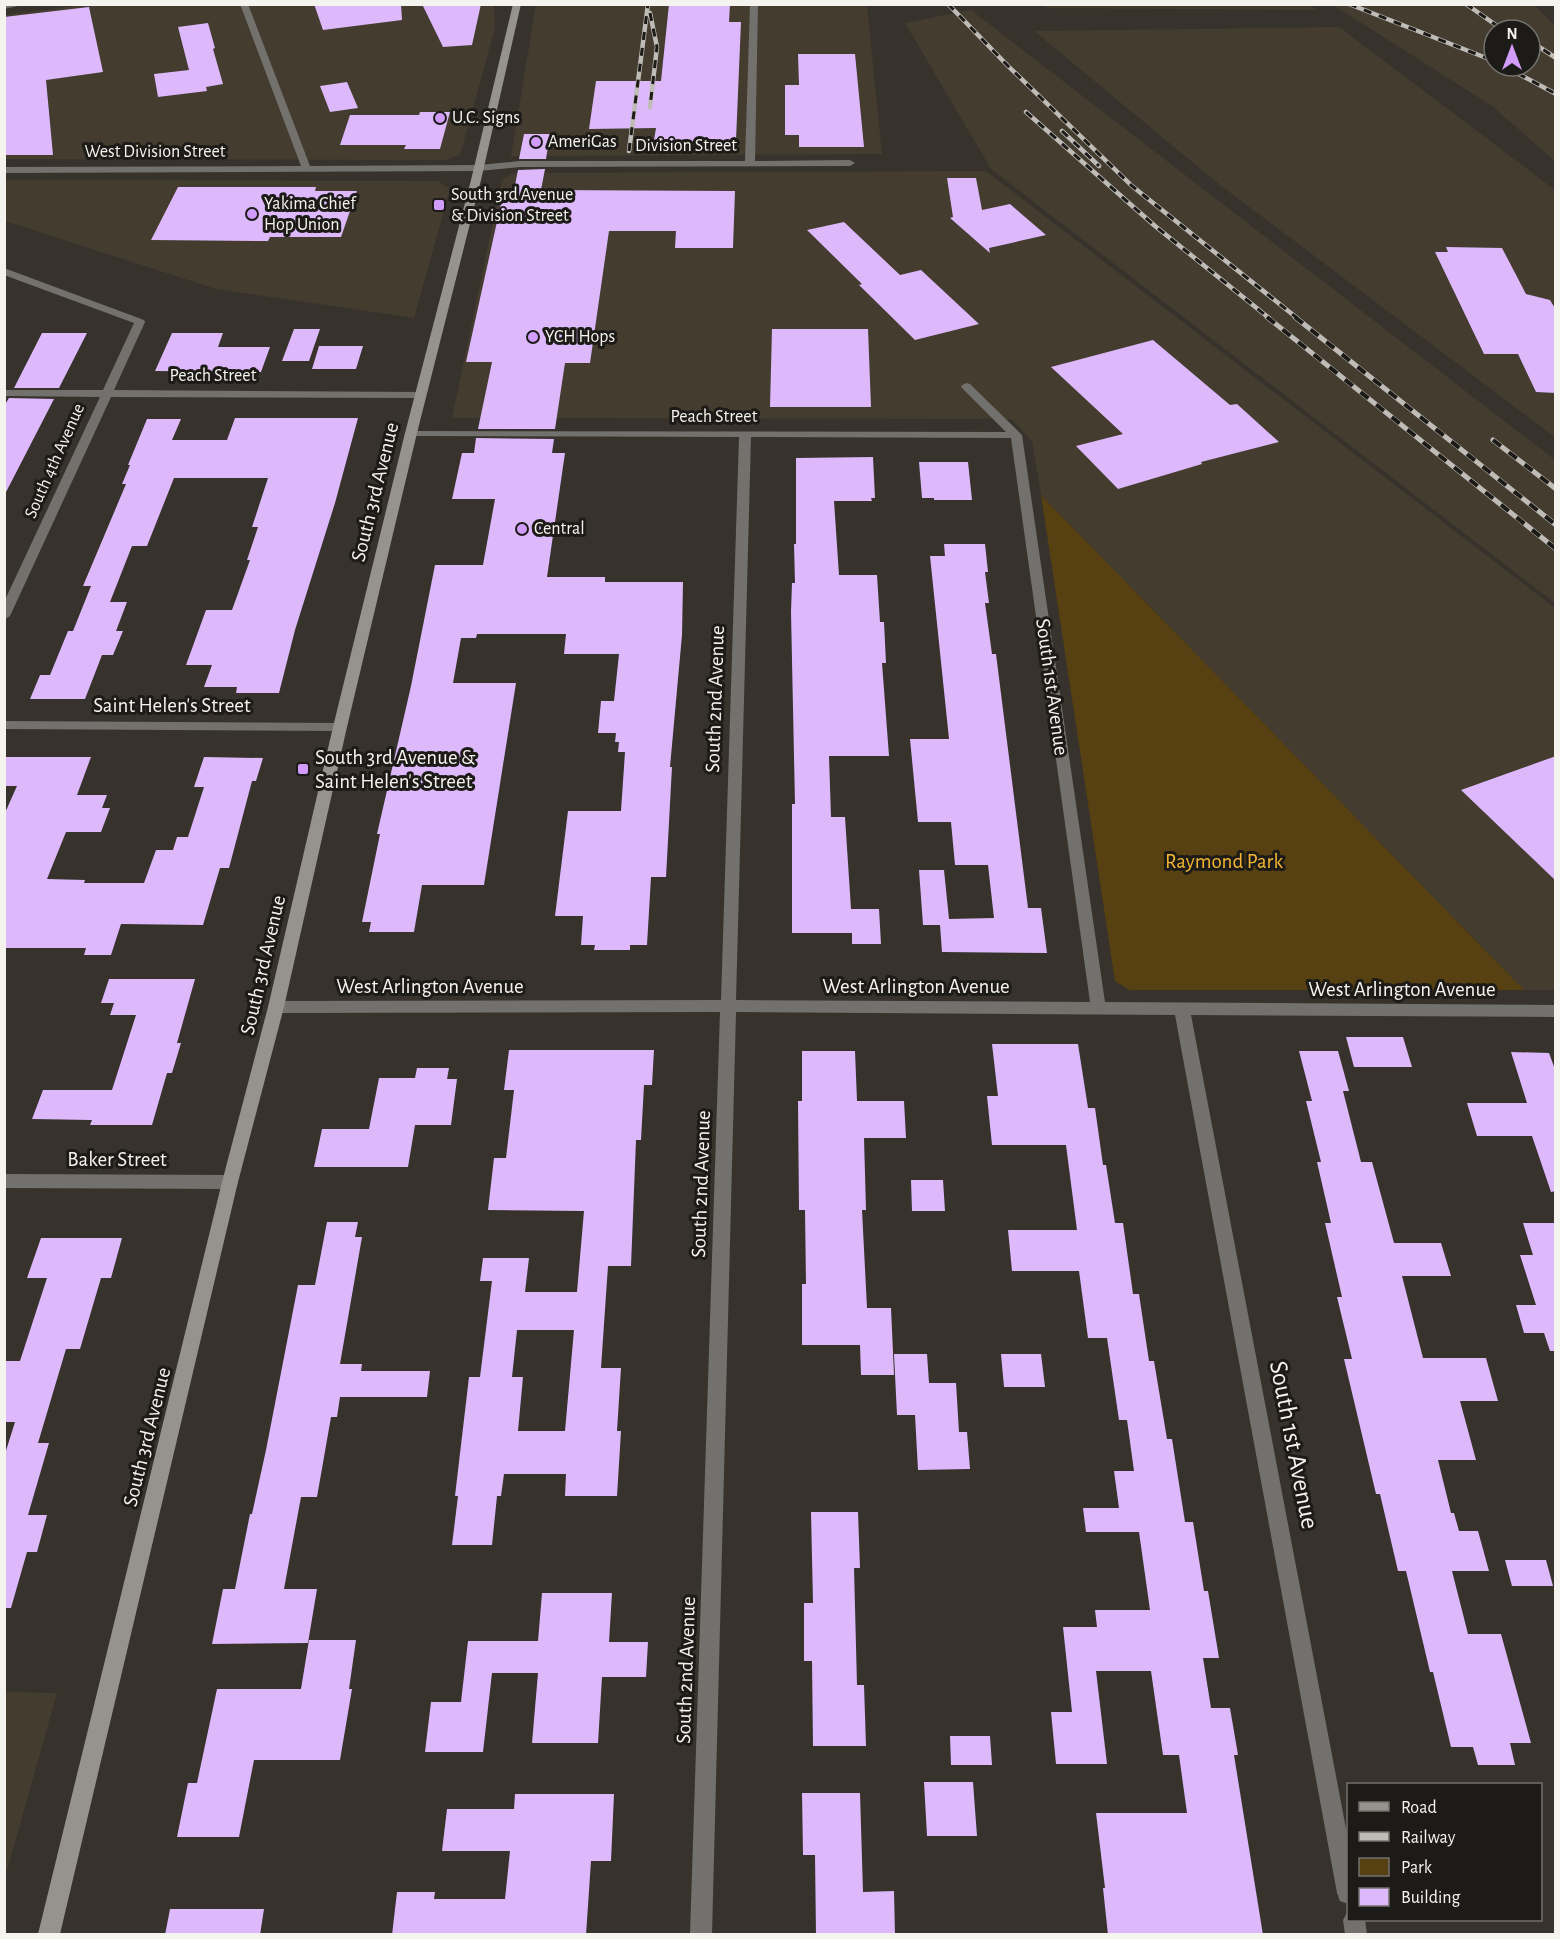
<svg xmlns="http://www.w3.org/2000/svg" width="1560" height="1939" font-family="'Alegreya Sans',sans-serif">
<rect width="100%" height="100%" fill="#37332c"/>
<!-- built -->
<path fill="#433c2f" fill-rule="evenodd" d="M91 4H494L495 28 460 155 445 160 5 159 4 15Z
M536 5H867L882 154 511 156Z
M1308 5 1317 10 1049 8 1038 5Z
M1333 5H1534L1555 25V161L1492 106ZM1494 30H1530V66H1494Z
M971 10 1555 460V603L991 169 905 23Z
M1339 27 1555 190V437L1220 185 1034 31Z
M986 171 1555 608V990H1524L1041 495 1032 441 1011 419 452 418 502 179 513 173Z
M5 180 438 181 450 189 414 318 216 289 5 221Z
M5 1692 57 1693 5 1878 4 1692Z"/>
<!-- green -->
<path fill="#574011" d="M1041 495 1524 990H1129L1115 981Z"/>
<!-- building -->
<path fill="#ddb9fc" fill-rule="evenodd" d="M314 4H401L402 20 323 30Z
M422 4H481L472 45 443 47Z
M669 4H730L729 22H741L736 140 681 142 682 140H654L656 128 589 129 596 81H661Z
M89 7 103 72 46 80 53 155H4V17Z
M208 23 215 48 213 49 223 84 206 87 207 91 158 97 154 74 189 70 178 27Z
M798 54H855L864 147H799V135H785V85H799Z
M347 82 358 108 330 112 320 86Z
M420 112H450L440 149H404L406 145H340L350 115H419Z
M524 134H550L546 159H519Z
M545 169 541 190 735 191 733 248H675L676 231H609L590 363H565L555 429H478L492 362H466L504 190H514L518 170Z
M947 178H976L982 210 1010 204 1046 235 989 248 990 253 950 218 953 217Z
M178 187H316L315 191H357L341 237H270L268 241 151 240Z
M844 222 900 275 921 270 979 324 915 340 859 285 862 284 807 230Z
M1446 247 1502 248 1526 294 1550 300 1556 310V393L1536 392 1518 354H1484L1435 252H1448Z
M294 329H320L309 361H282Z
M772 329H868L871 407H770Z
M42 333H87L59 388H14Z
M172 333H223L218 347H270L261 372 155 371Z
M1153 340 1230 405 1237 404 1279 442 1201 462 1202 464 1118 489 1076 446 1123 434 1051 367Z
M319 346H363L356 369H312Z
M9 398 54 399 4 496V406Z
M235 418H358L335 503 295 630 279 693H236L237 687H204L212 665H186L206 610H232L250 560H247L258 527H252L268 478H174L147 546H132L110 602H127L116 631H123L113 655H102L85 699H30L40 675H50L68 631H73L91 586H83L126 484H122L130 465H128L147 419H181L172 440H227Z
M476 438 554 439 552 453H565L547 577H605V582H683L682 635 670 767H672L666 877H651L647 945H630V950H594L595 945H581L583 916H555L568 811H621L625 752H618L619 742H615L616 733H598L601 701H614L619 654H564L566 634H477L476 638H461L453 683H516L484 885H422L414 932H369L371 922H362L380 834H377L411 686 435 565H483L495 499H452L462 453H474Z
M873 457 875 498H871L872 501H834L839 575H877L880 622H884L886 663H882L889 756H829L831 817H845L851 909H879L881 944H852V933H792V804H795L791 612 792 583H795L794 544H796V458Z
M919 462H968L972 500H934V498H922Z
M944 544H985L988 572H985L989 603H985L992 654H996L1028 908H1041L1047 953 942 952 940 925H923L919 870H944L949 919 994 918 988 865H955L951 822H918L910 739H949L930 556H945Z
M1556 756V881L1461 790Z
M4 757H91L77 795H107L102 808H110L101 832H66L47 879 85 880 84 883H144L156 850H173L177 837H188L204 787H194L204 757 263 758 256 781H252L229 868H220L203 925 121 924 111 955H84L86 948H4V815L17 786H4Z
M109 979H195L177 1043H181L172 1073H167L152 1125H90L92 1120 32 1119 43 1090H112L136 1015H110L114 1003H101Z
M1346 1037H1403L1412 1067H1354Z
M992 1044H1078L1088 1108H1095L1103 1165H1106L1115 1223H1123L1133 1294H1139L1149 1361H1154L1167 1439H1172L1185 1522H1193L1204 1591H1208L1219 1658H1203L1211 1708H1230L1238 1755H1234L1263 1935H1108L1103 1888H1105L1096 1813H1187L1179 1755H1163L1151 1671H1096L1107 1764H1056L1051 1712H1072L1063 1627H1097L1095 1610H1150L1139 1532H1086L1083 1508H1119L1114 1471H1134L1127 1420H1119L1107 1338H1088L1079 1271H1012L1008 1230H1077L1066 1145H992L987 1096H998Z
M509 1050H654L652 1085H644L641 1140H636L631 1266H608L601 1368H621L617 1431H621L617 1496H565L566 1474H504L501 1496H497L492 1545H452L458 1496H455L469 1377H480L492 1281H480L483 1258H529L525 1292H577L584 1211 488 1210 494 1158H506L514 1090H504ZM517 1330H574L565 1431H518L523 1377H512Z
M802 1051H855L857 1101H904L906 1138H864L866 1210H862L867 1308H891L894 1375H861L860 1345H802V1284H806L805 1210H799L798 1101H802Z
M1299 1051H1338L1349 1091H1343L1361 1162H1372L1394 1243H1441L1451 1276H1402L1423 1358H1486L1498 1401H1460L1476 1460H1438L1451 1513H1454L1459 1531H1478L1489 1571H1452L1468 1634H1501L1531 1743H1510L1515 1765H1478L1473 1747H1451L1433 1672H1430L1406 1571H1398L1380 1494H1376L1344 1359H1352L1337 1297H1342L1325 1223H1331L1317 1162H1321L1306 1101H1312Z
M1511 1052 1549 1053 1556 1072V1191L1551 1192 1532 1136H1477L1467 1103H1527Z
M417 1068H449L447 1079H457L451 1125H415L408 1167H314L322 1129H369L379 1078H415Z
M911 1180H943L945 1211H912Z
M327 1222H358L355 1237H362L340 1364H362L361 1371H430L427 1397H340L337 1417H331L317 1497H301L284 1589H317L308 1643 212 1644 223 1589H235L250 1514H252L266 1450 298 1285H315Z
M1523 1223H1556V1351H1550L1544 1333H1524L1516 1305H1536L1520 1255H1533Z
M41 1238H122L111 1278H101L80 1349H66L38 1443H49L28 1515H47L37 1552H27L11 1608H4V1457L15 1422H4V1361H20L47 1278H27Z
M894 1354H927L929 1383H956L959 1432H967L970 1469 918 1470 915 1415H897Z
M1001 1354H1041L1045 1387H1004Z
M811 1512H858L860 1568H854L857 1685H864L866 1746H813L812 1661H804V1603H813Z
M1505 1560H1546L1553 1586H1512Z
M542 1593H612L609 1642H648L646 1677H602L598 1743H532L538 1673H492L483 1752H425L431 1702H461L468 1641H538Z
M309 1640H356L349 1689H352L340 1760H254L239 1837H177L188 1783H197L217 1689H301Z
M950 1736H990L992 1765H951Z
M924 1782H973L977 1836H927Z
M802 1793H860L863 1892 894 1891 895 1935H816L815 1855H803Z
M515 1794H614L611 1861H591L586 1935H392L397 1892H435L434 1899H505L510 1851H442L447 1809H514Z
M170 1909H264L260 1935H165Z"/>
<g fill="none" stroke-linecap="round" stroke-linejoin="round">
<!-- street -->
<path fill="#73716d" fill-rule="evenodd" d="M27 4 4 9V5Z
M240 4H248L310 166 479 165 520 161H745L750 4H758L755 161 850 160 855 163 850 166 520 167 479 171 4 173V167L301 166Z
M4 268 144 320 145 322 114 390 421 392 426 395 421 398 111 397 10 616 4 620V602L100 397 4 396V390H103L134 323 4 275Z
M966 383 970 384 1022 435 1105 1002 1556 1005V1017L1191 1015 1348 1839V1904L1340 1901 1337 1893 1175 1015 736 1012 712 1934H690L720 1012 276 1013 271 1011 268 1007 271 1003 276 1001 721 1000 739 437 411 436 407 435V431L1006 432 962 388 961 386ZM751 437 1011 438 1090 1002 736 1000Z
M4 721 340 723 347 727 340 731 4 729Z
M4 1174 230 1175 236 1177 238 1182 236 1187 230 1189 4 1188Z
M1348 1911V1920H1365L1367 1934H1345L1343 1920Z"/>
<!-- secondary -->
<path fill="#96938d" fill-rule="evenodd" d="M513 4H521L481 180 417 433 347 727 284 1007 238 1182 60 1934H38L222 1182 268 1007 333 727 405 433 471 180Z"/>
<defs>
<path id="rail-far1" d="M948 4 1008 66 1132 186 1297 318
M1349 4 1494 61
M1466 4 1503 30
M650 13 657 47 650 107
M1530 41 1556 58
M1504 66 1556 94
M1026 112 1155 226 1269 318
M1062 131 1099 166
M629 151 648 4"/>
<path id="rail" d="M1267 317 1556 549
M1295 317 1556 525
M1493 440 1556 489"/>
</defs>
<!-- rail-far1 casing -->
<use href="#rail-far1" stroke="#bfbcb7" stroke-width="4.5"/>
<!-- rail casing -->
<use href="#rail" stroke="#bfbcb7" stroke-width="5"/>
<!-- rail-far1 -->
<use href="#rail-far1" stroke="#1d1b18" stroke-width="3" stroke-dasharray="8" stroke-linecap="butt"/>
<!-- rail -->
<use href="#rail" stroke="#1d1b18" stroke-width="4" stroke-dasharray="10" stroke-linecap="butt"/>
</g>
<!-- markers -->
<g fill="#d29cfd" stroke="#1d1b18" stroke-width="2">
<circle cx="440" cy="118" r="6"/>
<circle cx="536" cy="142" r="6"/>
<rect x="433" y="199" width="12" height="12" rx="3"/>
<circle cx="252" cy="214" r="6"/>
<circle cx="533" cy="337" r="6"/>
<circle cx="522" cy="529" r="6"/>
<rect x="297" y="763" width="12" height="12" rx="3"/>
</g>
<g text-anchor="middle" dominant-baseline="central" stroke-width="6" stroke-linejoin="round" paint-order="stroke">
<!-- far-poi labels -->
<g font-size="18" fill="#f5f3ee" stroke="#1d1b18" text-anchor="start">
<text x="452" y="118">U.C. Signs</text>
<text x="548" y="142">AmeriGas</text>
<text x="451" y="195">South 3rd Avenue<tspan x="451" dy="21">&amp; Division Street</tspan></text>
<text x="264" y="204">Yakima Chief<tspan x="264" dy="21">Hop Union</tspan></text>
<text x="545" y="337">YCH Hops</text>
<text x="534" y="529">Central</text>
</g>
<!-- far-street labels -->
<g font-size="18" fill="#f5f3ee" stroke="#1d1b18">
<text x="686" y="146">Division Street</text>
<text x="155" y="152">West Division Street</text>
<text x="213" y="376">Peach Street</text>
<text x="714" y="417">Peach Street</text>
<text transform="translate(55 461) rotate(-66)">South 4th Avenue</text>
</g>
<!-- street labels -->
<g font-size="21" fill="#f5f3ee" stroke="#1d1b18">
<text transform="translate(375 492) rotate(-76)">South 3rd Avenue</text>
<text transform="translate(1052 687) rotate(82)">South 1st Avenue</text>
<text transform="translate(715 699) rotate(-88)">South 2nd Avenue</text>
<text x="172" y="705">Saint Helen's Street</text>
<text transform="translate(263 965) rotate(-77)">South 3rd Avenue</text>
<text x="430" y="986">West Arlington Avenue</text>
<text x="916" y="986">West Arlington Avenue</text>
<text x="1402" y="989">West Arlington Avenue</text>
<text x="117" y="1159">Baker Street</text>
<text transform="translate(701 1184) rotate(-88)">South 2nd Avenue</text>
<text transform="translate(147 1437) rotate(-76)">South 3rd Avenue</text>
<text transform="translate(686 1670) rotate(-88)">South 2nd Avenue</text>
</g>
<!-- poi labels -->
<g font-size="21" fill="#f5f3ee" stroke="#1d1b18" text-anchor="start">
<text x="315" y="757">South 3rd Avenue &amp;<tspan x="315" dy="24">Saint Helen's Street</tspan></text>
</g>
<!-- park labels -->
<g font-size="21" fill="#f2b631" stroke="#1d1b18">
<text x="1224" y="861">Raymond Park</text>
</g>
<!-- near-street labels -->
<g font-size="26" fill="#f5f3ee" stroke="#1d1b18">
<text transform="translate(1294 1445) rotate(79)">South 1st Avenue</text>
</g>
</g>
<!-- border -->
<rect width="1560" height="1939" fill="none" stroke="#f5f3ee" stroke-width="12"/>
<!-- legend -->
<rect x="1347" y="1783" width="195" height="138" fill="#1d1b18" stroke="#73716e" stroke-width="1.5"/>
<rect x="1359" y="1802" width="30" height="9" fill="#96938d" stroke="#73716e" stroke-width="1.5"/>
<text x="1401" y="1813" font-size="18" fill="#f5f3ee">Road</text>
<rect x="1359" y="1832" width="30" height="9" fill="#bfbcb7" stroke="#73716e" stroke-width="1.5"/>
<text x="1401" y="1843" font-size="18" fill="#f5f3ee">Railway</text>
<rect x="1359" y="1858" width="30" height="18" fill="#574011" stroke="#73716e" stroke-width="1.5"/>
<text x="1401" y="1873" font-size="18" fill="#f5f3ee">Park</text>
<rect x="1359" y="1888" width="30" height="18" fill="#ddb9fc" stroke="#73716e" stroke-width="1.5"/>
<text x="1401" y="1903" font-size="18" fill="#f5f3ee">Building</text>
<!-- north arrow -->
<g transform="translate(1512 48)"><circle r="28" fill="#1d1b18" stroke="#73716e" stroke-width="1.5"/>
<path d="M0-4.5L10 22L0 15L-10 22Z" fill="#d29cfd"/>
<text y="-9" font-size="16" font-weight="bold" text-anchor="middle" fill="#f5f3ee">N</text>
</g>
</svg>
